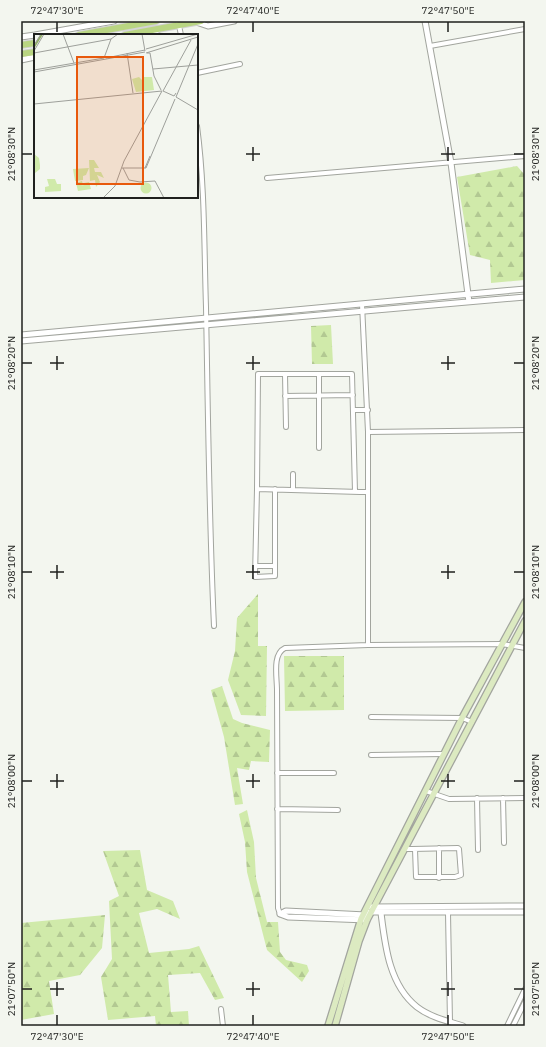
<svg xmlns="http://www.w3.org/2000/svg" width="546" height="1047" font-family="'IBM Plex Sans',sans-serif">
<defs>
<pattern id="forest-firs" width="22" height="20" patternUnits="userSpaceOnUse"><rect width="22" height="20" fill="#d0eaaa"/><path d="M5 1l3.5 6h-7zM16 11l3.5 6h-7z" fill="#b2c892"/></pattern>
</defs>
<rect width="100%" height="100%" fill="#f3f6ef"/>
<!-- forest -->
<path fill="url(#forest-firs)" d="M517 166 525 175V280L491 283 490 260 470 255 457 177Z
M331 325 333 364H312L311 326Z
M258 594V646H267L266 716 241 715 228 680 235 651 237 618Z
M284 656H344V710L285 711Z
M222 686 233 719 242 723 270 730 269 762 251 761 249 770 237 768 243 804 235 805 224 737 211 690Z
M247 810 254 842 256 878 267 922H278L280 952 286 960 307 965 309 971 302 982 267 950 247 872 245 842 239 814Z
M140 850 147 890 173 901 180 919 157 909 139 913 149 953 189 949 199 946 224 998 215 1000 200 973 168 975 171 1012 188 1011 189 1026H156L155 1016 108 1020 101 977 112 959 109 901 119 896 103 851Z
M105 915 102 948 80 975 49 981 54 1014 21 1020V923Z"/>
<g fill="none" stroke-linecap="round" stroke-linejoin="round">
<defs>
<path id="minor" d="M178 21 181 35
M430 46 525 29
M197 73 240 64
M197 126C205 186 204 247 206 307 208 413 209 520 214 626
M267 178 525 156
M362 304 368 432V645
M285 374 286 427
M285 396 353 395
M353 410H368
M368 432 525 430
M319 448V375
M257 489 255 577 275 576V489
M293 490V474
M355 492 352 374H258L257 489 360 492H368
M256 566H275
M371 717 462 718 472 722
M371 755 444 754
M277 773H334
M426 791 449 799 525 798
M477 798 478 850
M503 798 504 843
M277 809 338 810
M439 848V878
M406 849H412L458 848 459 849 461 875 455 877H416L415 849
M448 913 450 1022
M280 914 278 908 277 690C277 677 272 654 285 648L368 645 502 644 525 648
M221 1009 223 1026
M507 1026 525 989
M513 1026 525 1002"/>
<path id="tertiary" d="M425 21 451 163 469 302
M196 22 208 26 234 21
M35 35 114 21
M150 35 159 29
M21 37 35 35
M21 60 35 57
M21 335 525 289
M21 341 525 297
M371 907 525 906
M368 912H525
M381 913C385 945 389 985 417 1007 430 1017 447 1021 463 1026
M280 914 286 911 366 915
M280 914 288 917 367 920"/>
<path id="secondary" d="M328 1026 361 919 462 718 525 602
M335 1026 359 941 367 920 525 621"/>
<path id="primary" d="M79 35 156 21
M125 35 201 21
M21 45 35 43
M21 54 35 52"/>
</defs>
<!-- minor casing -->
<use href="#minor" stroke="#a2a59e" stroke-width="6"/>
<!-- tertiary casing -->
<use href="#tertiary" stroke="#a2a59e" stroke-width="7"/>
<!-- secondary casing -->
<use href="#secondary" stroke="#a2a59e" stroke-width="8"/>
<!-- primary casing -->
<use href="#primary" stroke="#d2d2d2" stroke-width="8"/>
<!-- minor -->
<use href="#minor" stroke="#fff" stroke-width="4"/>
<!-- tertiary -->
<use href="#tertiary" stroke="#fff" stroke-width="5"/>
<!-- secondary -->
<use href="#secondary" stroke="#dceac1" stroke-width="5.5"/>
<!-- primary -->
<use href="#primary" stroke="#b9d582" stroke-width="6"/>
</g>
<!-- ticks -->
<path fill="none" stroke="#1f201e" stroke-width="1.5" d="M57 22V32M253 22V32M448 22V32M253 147V161M448 147V161M22 154H32M246 154H260M441 154H455M514 154H524M57 356V370M253 356V370M448 356V370M22 363H32M50 363H64M246 363H260M441 363H455M514 363H524M57 565V579M253 565V579M448 565V579M22 572H32M50 572H64M246 572H260M441 572H455M514 572H524M57 774V788M253 774V788M448 774V788M22 781H32M50 781H64M246 781H260M441 781H455M514 781H524M57 982V996M253 982V996M448 982V996M22 989H32M50 989H64M246 989H260M441 989H455M514 989H524M57 1015V1025M253 1015V1025M448 1015V1025"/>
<!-- overview -->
<g transform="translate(34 34)">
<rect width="164" height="164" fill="#f3f6ef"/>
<path d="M106.5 154a5.5 5.5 0 1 1 11 0a5.5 5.5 0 1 1-11 0Z" fill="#d0eaaa"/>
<path d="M105 43 109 47 110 43H118L120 56 102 58 98 45ZM0 120 5 124 6 131V135L1 139ZM55 126H60L65 134H60L61 138H67L70 144 63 141 66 148 62 153 61 146 56 147ZM55 134 52 141 49 142V146L41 147 39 135ZM13 145H21L23 150H27V157L11 158V153L15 152ZM48 147 49 151 46 152 50 151V149L55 148 57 155 44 157 42 149Z" fill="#d0eaaa"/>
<path fill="none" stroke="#91ae66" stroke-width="2" d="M0 13 8 0"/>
<path fill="none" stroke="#9ea09b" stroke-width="1" d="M29 0 40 29M108 0 111 17M164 10 142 63 164 76M0 11 7 0M112 15 164 0M0 17 10 0M0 19 77 5M93 19 99 59M112 19 164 3M113 19H116L120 42 127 56M70 24 77 5 84 0M72 24 111 16M119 35 164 31M0 36 70 24M0 38 111 18M129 57 157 6M129 57 140 62 142 59M0 70 128 57M88 134H112L141 65M89 134 95 146 106 148 121 147 130 164M111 134 116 122M69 164 81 152 90 127 128 57"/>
<path fill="#e8590c" fill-opacity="0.15" stroke="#e8590c" stroke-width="2" d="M43 23H109V150H43Z"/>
<rect width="164" height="164" fill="none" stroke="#1f201e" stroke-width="2"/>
</g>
<!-- border -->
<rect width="546" height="1047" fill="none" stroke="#f3f6ef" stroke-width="44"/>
<rect x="22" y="22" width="502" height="1003" fill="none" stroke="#1f201e" stroke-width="1.5"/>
<g font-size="10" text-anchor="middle" fill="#1f201e">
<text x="57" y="14">72°47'30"E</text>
<text x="253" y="14">72°47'40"E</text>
<text x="448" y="14">72°47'50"E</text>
<text transform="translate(11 154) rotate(-90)" y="4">21°08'30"N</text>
<text transform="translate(535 154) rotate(-90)" y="4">21°08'30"N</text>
<text transform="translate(11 363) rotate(-90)" y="4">21°08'20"N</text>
<text transform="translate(535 363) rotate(-90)" y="4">21°08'20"N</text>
<text transform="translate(11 572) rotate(-90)" y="4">21°08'10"N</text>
<text transform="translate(535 572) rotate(-90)" y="4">21°08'10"N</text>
<text transform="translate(11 781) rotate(-90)" y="4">21°08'00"N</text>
<text transform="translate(535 781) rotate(-90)" y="4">21°08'00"N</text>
<text transform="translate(11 989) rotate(-90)" y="4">21°07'50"N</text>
<text transform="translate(535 989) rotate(-90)" y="4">21°07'50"N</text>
<text x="57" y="1040">72°47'30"E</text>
<text x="253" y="1040">72°47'40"E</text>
<text x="448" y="1040">72°47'50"E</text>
</g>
</svg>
